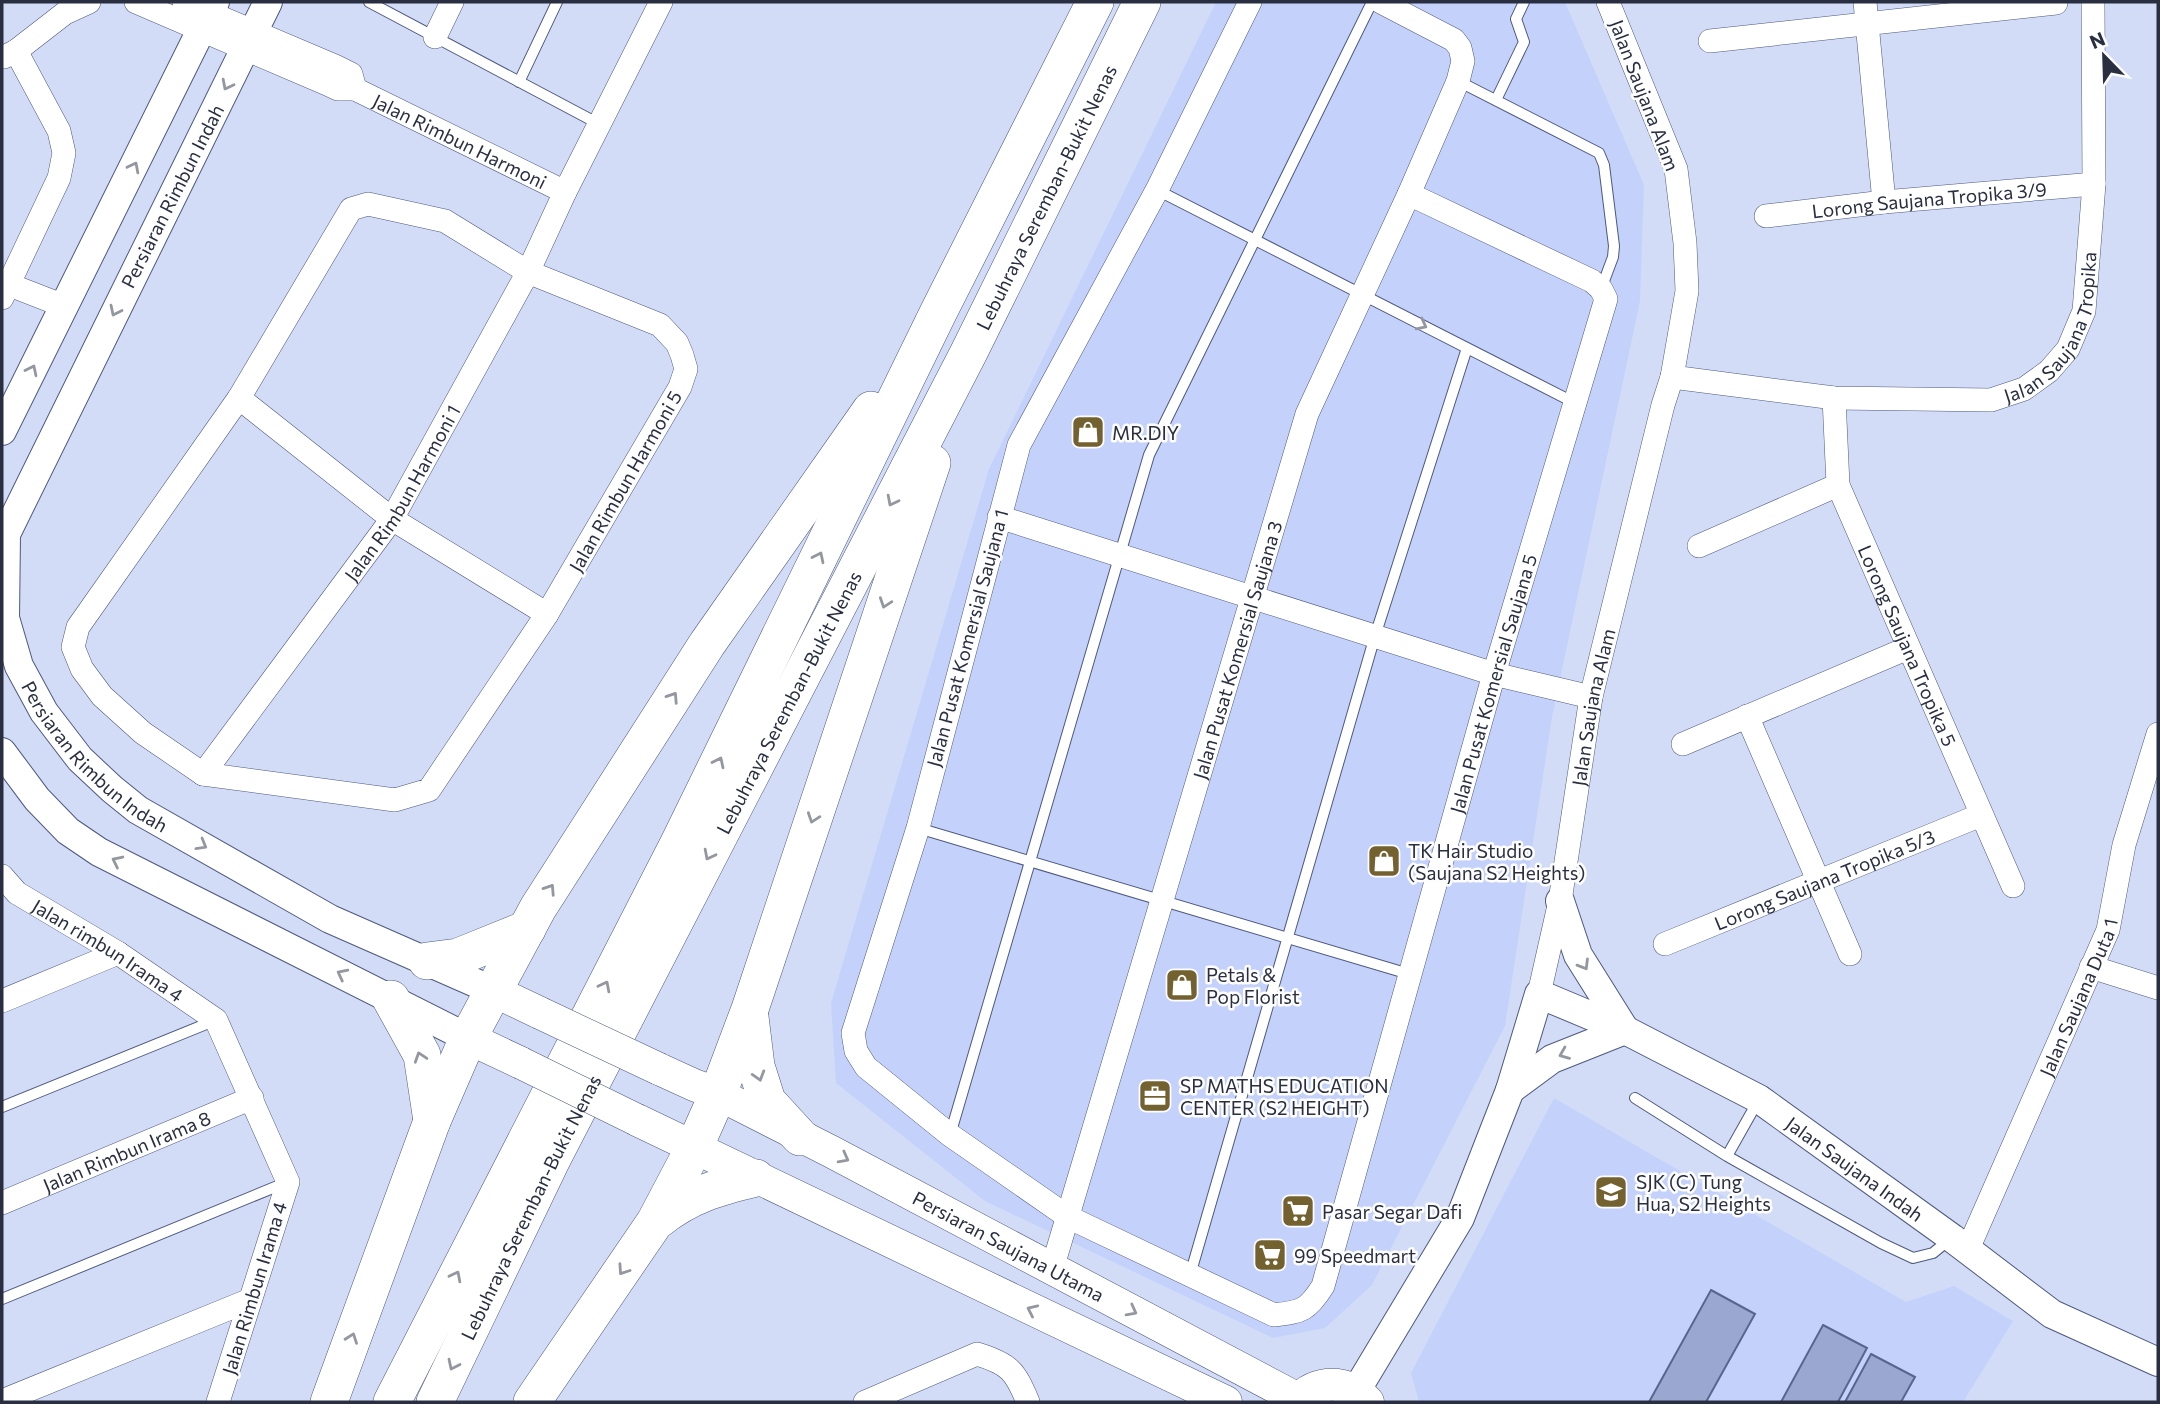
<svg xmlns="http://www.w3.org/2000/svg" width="2160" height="1404" font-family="Commissioner,sans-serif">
<rect width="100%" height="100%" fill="#d2dcf7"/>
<!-- built -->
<path fill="#c4d2fb" d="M1216 2H1565L1644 185 1640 301 1552 717 1505 1026 1372 1285 1325 1328 1273 1338 985 1201 836 1083 831 1003 989 469Z
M1554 1098 1906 1302 1954 1286 2013 1321 1963 1402H1419L1411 1373Z"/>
<!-- building -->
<path fill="#99a7d1" stroke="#59658c" stroke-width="2" d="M1711 1290 1755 1314 1706 1402H1649Z
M1823 1325 1867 1348 1838 1402H1781Z
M1871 1354 1915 1377 1901 1402H1845Z"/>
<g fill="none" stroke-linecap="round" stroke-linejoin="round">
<defs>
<path id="service" d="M369 2 599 124
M1458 81 1599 153 1604 165 1614 246 1613 257 1601 289
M519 82 557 2
M1496 100 1524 42 1516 19 1524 2
M1157 190 1575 403
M918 828 1409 974
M1635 1098 1727 1156 1881 1243 1913 1258 1933 1253 1950 1239
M2 1107 216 1020
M950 1135 1149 455 1372 2
M1727 1156 1758 1101
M1190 1275 1375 636 1467 348
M2 1299 285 1183"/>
<g id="minor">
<path id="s1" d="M136 2 327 84 338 89H355L565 192"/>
<path d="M184 2 335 66 351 74 355 89"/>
<path id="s2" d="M1250 2 1157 190 1019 445 918 828 853 1033 856 1051 866 1067 950 1135 1068 1217 1274 1315C1302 1312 1308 1310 1323 1286L1494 674 1606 299 1601 289 1592 281 1409 194"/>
<path d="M1865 2 1884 202"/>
<path d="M435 37 452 2"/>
<path d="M1710 41 2056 3"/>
<path d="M4 57 16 51 65 13 89 2"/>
<path d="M368 204 445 221 528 272 660 325 677 343 682 355 686 369 680 387 547 614 429 790 395 800 203 774 143 733 102 696 82 669 73 647 78 627 239 398 351 209Z"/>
<path id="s3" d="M1766 216 1884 202 2094 184"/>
<path d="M2 282 64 306"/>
<path d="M2 298 59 178 64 153 59 131 16 51"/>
<path id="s4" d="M1672 377 1834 398 1991 400 2024 389 2049 371 2068 349 2084 311 2094 184 2093 2"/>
<path d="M239 398 392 519 547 614"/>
<path id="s5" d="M1834 398 1838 485 2013 886"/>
<path d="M999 517 1494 674 1591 697"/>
<path d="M1699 546 1838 485"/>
<path d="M1747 716 1850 954"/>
<path d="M1683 744 1908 648"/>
<path id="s6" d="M203 774 392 519 528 272 565 192 661 2"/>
<path id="s7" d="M2 876 17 893 118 953 216 1020 288 1182 218 1402"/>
<path id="s8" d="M1665 944 1981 815"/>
<path d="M2091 967 2158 988"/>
<path id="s9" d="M1539 994 1560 901 1591 697 1663 405 1672 377 1687 291 1685 243 1676 169 1608 2"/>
<path d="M2 1001 118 953"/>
<path id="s10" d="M2 1203 252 1098"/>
<path id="s11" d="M1968 1249 2108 930 2124 845 2158 734"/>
<path id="s12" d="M1052 1269 1307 414 1409 194 1458 81 1463 61 1460 48 1454 40 1381 2"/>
<path d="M2 1401 250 1300"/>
<path d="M865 1402 977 1354C1010 1364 1015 1371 1028 1402"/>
</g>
<g id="tertiary">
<path id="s13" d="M268 2 6 534 5 618 19 666 44 712 80 759 112 789 138 810 330 919 494 991"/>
<path d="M2 431 215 2"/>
<path d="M2 752 37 799 68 831 99 852 468 1038"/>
<path d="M1560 901 1578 955 1625 1030"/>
<path d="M1510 1090 1552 1059 1625 1030"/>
<path id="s14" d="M1356 1391 1460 1218 1510 1090 1539 994 1625 1030 1759 1099 1952 1238 2052 1314 2158 1362"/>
</g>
<g id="secondary">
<path d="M494 991 540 1013"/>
<path d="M468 1038 521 1063"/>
<path id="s15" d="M659 1069 694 1085 718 1094 832 1152 1298 1399"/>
<path d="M637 1120 1226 1402"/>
<path d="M1296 1402C1316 1379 1348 1379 1368 1402"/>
</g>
<g id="trunk">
<path d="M427 961 458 957 527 929"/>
<path d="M391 999 422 1055 432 1121"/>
<path d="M750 1017 756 1066 767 1101 800 1137"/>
<path d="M658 1220C689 1195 718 1187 756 1178"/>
<path d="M329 1402 432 1121 468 1038 538 908 707 644 871 410"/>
<path d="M392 1402 679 843 938 313 1095 2"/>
<path id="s16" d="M435 1402 552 1159 969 352 1142 2"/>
<path d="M532 1402 655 1222 694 1148 718 1094 750 1009 932 463"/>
</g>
</defs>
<!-- service casing -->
<use href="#service" stroke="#4d597f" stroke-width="12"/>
<!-- minor casing -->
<use href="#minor" stroke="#4d597f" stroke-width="24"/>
<!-- tertiary casing -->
<use href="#tertiary" stroke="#4d597f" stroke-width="30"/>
<!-- secondary casing -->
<use href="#secondary" stroke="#4d597f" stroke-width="33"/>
<!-- trunk casing -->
<use href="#trunk" stroke="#4d597f" stroke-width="38"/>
<!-- service -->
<use href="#service" stroke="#fff" stroke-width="10"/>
<!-- minor -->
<use href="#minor" stroke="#fff" stroke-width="23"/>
<!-- tertiary -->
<use href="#tertiary" stroke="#fff" stroke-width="28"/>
<!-- secondary -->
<use href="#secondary" stroke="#fff" stroke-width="32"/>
<!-- trunk -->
<use href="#trunk" stroke="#fff" stroke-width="37"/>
<defs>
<path id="secondary-bridge" d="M540 1013 659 1069
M521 1063 637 1120"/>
</defs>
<!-- secondary-bridge casing -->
<use href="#secondary-bridge" stroke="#4d597f" stroke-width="33" stroke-linecap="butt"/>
<!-- secondary-bridge -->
<use href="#secondary-bridge" stroke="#fff" stroke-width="32"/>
</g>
<!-- one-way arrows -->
<defs><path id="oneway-chevron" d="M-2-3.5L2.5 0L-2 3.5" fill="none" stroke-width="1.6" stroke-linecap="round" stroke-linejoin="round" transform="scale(1.75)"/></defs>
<g stroke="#9497a0">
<use href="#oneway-chevron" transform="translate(227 85) rotate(117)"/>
<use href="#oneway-chevron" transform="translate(134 167) rotate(-63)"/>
<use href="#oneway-chevron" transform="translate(115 311) rotate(116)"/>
<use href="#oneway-chevron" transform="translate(1422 325) rotate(27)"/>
<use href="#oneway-chevron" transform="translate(32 370) rotate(-64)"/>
<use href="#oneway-chevron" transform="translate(892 501) rotate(117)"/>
<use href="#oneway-chevron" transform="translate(819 557) rotate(-64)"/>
<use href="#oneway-chevron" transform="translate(885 603) rotate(109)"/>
<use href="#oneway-chevron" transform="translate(673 697) rotate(-57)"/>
<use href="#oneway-chevron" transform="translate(719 762) rotate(-64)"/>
<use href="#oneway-chevron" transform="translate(813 818) rotate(109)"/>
<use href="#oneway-chevron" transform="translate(202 845) rotate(30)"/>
<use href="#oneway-chevron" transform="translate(709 855) rotate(117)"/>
<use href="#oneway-chevron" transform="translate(117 861) rotate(-154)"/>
<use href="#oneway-chevron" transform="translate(550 889) rotate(-57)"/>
<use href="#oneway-chevron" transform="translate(1584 965) rotate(59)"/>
<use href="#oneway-chevron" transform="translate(342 974) rotate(-153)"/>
<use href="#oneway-chevron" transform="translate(605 986) rotate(-63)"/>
<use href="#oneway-chevron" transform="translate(1564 1054) rotate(158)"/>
<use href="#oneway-chevron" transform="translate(420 1057) rotate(-108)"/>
<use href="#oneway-chevron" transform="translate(759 1076) rotate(73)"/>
<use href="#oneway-chevron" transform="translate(844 1158) rotate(28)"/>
<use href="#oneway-chevron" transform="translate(623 1270) rotate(124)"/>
<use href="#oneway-chevron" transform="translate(456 1276) rotate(-63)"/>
<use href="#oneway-chevron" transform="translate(1032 1310) rotate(-155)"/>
<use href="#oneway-chevron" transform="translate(1132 1311) rotate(28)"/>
<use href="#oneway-chevron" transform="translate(352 1338) rotate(-70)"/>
<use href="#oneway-chevron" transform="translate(453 1365) rotate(116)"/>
</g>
<!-- icons -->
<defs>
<symbol id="shop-square" viewBox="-11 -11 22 22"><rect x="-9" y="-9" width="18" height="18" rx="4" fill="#736230" stroke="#fdfdfd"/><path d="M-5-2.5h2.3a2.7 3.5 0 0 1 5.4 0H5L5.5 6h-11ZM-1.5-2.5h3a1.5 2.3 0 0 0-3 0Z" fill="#fff"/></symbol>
<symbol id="office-square" viewBox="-11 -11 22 22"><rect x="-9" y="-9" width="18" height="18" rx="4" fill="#736230" stroke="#fdfdfd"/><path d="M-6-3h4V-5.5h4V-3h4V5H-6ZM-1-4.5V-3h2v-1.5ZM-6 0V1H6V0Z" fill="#fff"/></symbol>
<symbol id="school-square" viewBox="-11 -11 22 22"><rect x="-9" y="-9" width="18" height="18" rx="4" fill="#736230" stroke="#fdfdfd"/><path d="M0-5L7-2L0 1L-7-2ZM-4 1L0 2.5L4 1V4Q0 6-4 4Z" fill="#fff"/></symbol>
<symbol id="supermarket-square" viewBox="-11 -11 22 22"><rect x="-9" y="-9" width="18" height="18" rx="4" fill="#736230" stroke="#fdfdfd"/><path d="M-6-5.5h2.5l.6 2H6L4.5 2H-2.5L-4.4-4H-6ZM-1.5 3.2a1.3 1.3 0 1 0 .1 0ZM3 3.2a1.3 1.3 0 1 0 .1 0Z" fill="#fff"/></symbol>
</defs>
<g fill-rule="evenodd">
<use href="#shop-square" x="1069" y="413" width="38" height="38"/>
<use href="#shop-square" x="1365" y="842" width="38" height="38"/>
<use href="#shop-square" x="1163" y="966" width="38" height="38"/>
<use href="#office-square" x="1136" y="1077" width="38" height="38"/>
<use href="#school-square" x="1592" y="1173" width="38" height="38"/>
<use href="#supermarket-square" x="1279" y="1192" width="38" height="38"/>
<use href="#supermarket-square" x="1251" y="1236" width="38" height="38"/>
</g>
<g text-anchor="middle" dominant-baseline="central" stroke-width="5" stroke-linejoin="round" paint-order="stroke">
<!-- street labels -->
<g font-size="19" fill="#292f40" stroke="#fdfdfd">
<text transform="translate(1645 95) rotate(69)">Jalan Saujana Alam</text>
<text stroke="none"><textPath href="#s1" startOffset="354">Jalan Rimbun Harmoni</textPath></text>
<text transform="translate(172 196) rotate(-63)">Persiaran Rimbun Indah</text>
<text stroke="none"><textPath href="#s16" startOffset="1351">Lebuhraya Seremban-Bukit Nenas</textPath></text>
<text stroke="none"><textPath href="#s3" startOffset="164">Lorong Saujana Tropika 3/9</textPath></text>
<text stroke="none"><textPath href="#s4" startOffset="425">Jalan Saujana Tropika</textPath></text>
<text transform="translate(625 481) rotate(-60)">Jalan Rimbun Harmoni 5</text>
<text stroke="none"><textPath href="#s6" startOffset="345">Jalan Rimbun Harmoni 1</textPath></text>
<text transform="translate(967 638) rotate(-75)">Jalan Pusat Komersial Saujana 1</text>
<text stroke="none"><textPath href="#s5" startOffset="262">Lorong Saujana Tropika 5</textPath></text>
<text stroke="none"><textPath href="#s12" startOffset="646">Jalan Pusat Komersial Saujana 3</textPath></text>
<text stroke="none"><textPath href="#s2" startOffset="2314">Jalan Pusat Komersial Saujana 5</textPath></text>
<text stroke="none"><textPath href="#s16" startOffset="784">Lebuhraya Seremban-Bukit Nenas</textPath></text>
<text stroke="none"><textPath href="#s9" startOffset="292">Jalan Saujana Alam</textPath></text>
<text stroke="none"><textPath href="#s13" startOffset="847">Persiaran Rimbun Indah</textPath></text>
<text stroke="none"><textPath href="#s8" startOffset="172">Lorong Saujana Tropika 5/3</textPath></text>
<text stroke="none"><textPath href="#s7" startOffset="130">Jalan rimbun Irama 4</textPath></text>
<text stroke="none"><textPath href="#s11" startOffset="275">Jalan Saujana Duta 1</textPath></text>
<text stroke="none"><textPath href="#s10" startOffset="135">Jalan Rimbun Irama 8</textPath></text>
<text stroke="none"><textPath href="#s14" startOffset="802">Jalan Saujana Indah</textPath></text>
<text stroke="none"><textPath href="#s16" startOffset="217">Lebuhraya Seremban-Bukit Nenas</textPath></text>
<text stroke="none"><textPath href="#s15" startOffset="392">Persiaran Saujana Utama</textPath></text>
<text transform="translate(254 1288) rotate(-73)">Jalan Rimbun Irama 4</text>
</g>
<!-- poi labels -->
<g font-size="19" fill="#292f40" stroke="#fdfdfd" text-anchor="start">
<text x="1112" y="432">MR.DIY</text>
<text x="1408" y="850">TK Hair Studio<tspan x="1408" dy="22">(Saujana S2 Heights)</tspan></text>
<text x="1206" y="974">Petals &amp;<tspan x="1206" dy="22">Pop Florist</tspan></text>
<text x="1180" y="1085">SP MATHS EDUCATION<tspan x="1180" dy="22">CENTER (S2 HEIGHT)</tspan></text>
<text x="1636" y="1181">SJK (C) Tung<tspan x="1636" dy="22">Hua, S2 Heights</tspan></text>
<text x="1322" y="1211">Pasar Segar Dafi</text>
<text x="1294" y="1255">99 Speedmart</text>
</g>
</g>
<!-- border -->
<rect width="2160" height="1404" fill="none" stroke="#292f40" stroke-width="7"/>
<!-- north arrow -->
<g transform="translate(2104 56) rotate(337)" stroke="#fdfdfd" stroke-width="5" paint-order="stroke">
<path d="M0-5L12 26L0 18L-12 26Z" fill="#292f40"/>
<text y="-10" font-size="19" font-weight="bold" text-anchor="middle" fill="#292f40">N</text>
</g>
</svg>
